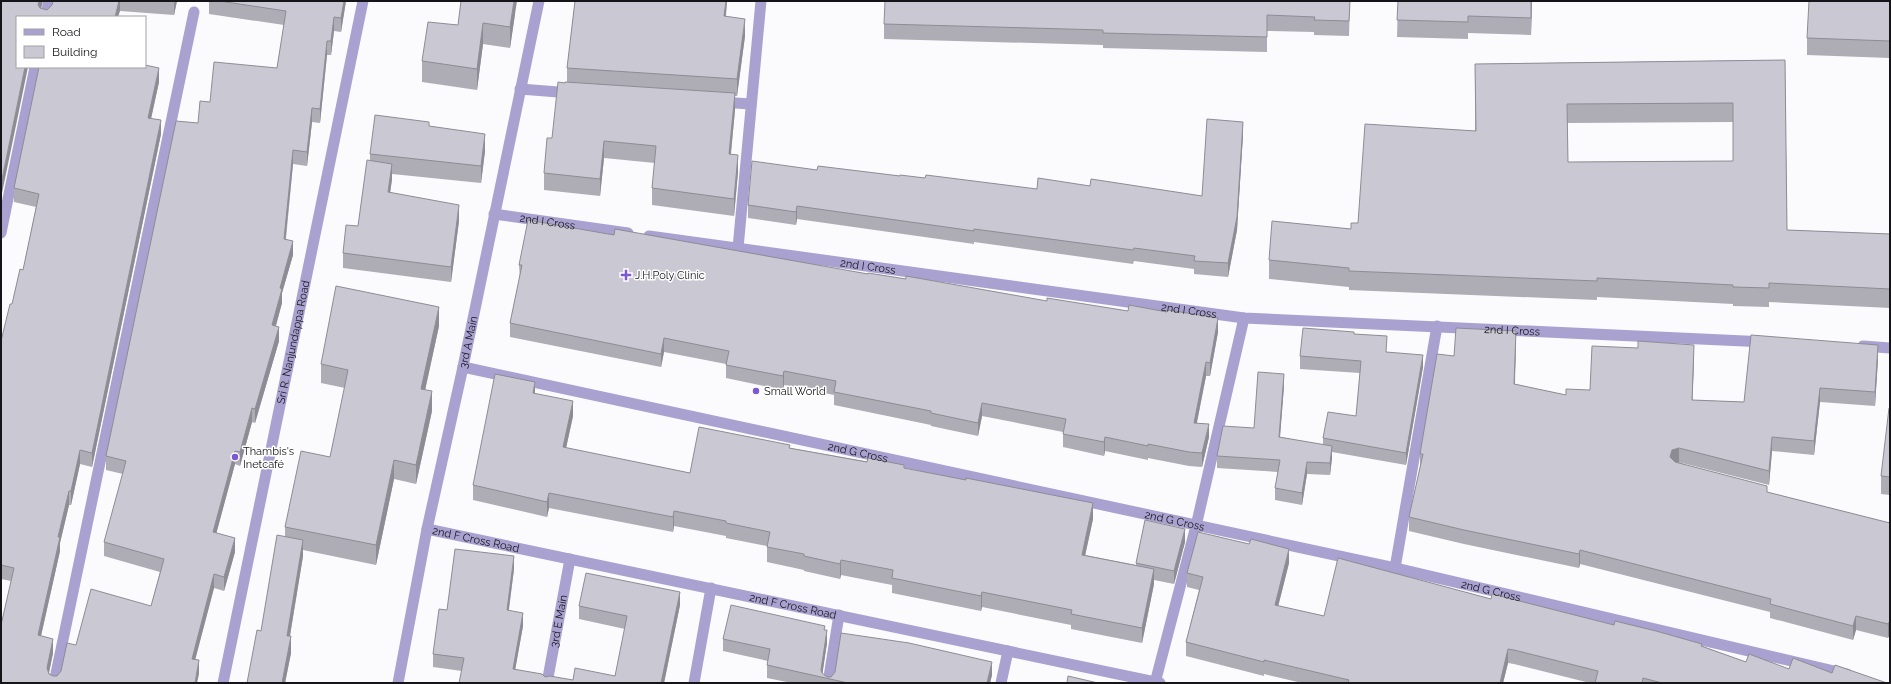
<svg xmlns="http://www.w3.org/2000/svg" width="1891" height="684" font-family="Raleway,sans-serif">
<rect width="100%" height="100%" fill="#fbfbfd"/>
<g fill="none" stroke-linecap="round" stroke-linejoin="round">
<!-- minor -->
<g stroke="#a9a1d0" stroke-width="11">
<path d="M45 17 49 1"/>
<path d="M520 89 571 93"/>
<path d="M720 102 751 104"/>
<path id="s1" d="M494 214 628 233"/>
<path d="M1 233 35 67"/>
<path id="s2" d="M649 236 1244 318 1766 342"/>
<path d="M738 248 761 1"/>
<path d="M1863 346 1890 348"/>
<path id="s3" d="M463 367 1395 568 1847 674"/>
<path id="s4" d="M427 529 1160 683"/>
<path d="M1395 568 1437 326"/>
<path d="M54 683 194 12"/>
<path id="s5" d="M223 683 363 1"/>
<path id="s6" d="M398 683 427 529 463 367 539 1"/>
<path id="s7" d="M547 683 570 559"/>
<path d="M694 683 711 588"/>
<path d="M828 683 839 615"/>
<path d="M1001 683 1008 651"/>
<path d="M1155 683 1196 526 1244 318"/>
</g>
</g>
<!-- wall -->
<path fill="#aeacb5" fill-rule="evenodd" d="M1 1 47 10 52 5 53 1H177L174 15 120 11 17 17Z
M209 1H346L341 32 334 31 331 55H327L320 123 312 122 307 166 293 164 286 239 293 255 282 293V303L276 326 279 341 255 423 252 422 240 466 235 464 216 533 235 552 224 591 214 588 195 659 199 674 1 683 11 581 1 579V341L23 270 36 207 14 202V188L159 82 151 119 161 134 92 467 80 464 71 505H69L60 543V551L41 636 53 653 49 673 53 676H57L61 671 76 645 151 606 160 572 104 556V542L123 474 106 470V456L198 123 210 102 277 68 284 25 209 14Z
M575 1H727L726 17 745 36 737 96H735V110L731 154 738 172 734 216 652 205V188L655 163 604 158 600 196 544 190V173L567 82V68Z
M1350 1 1349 36 1314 35V32L1267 31V52L1103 48V45L884 39V24Z
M1398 1H1532L1531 35 1468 33V39L1397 37Z
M1890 1V58L1807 55V38Z
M515 14 510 48 483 44 477 90 422 82V61L458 25Z
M1785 60 1787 230 1890 234V308L1769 302V307L1733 306V304L1597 297V300L1349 290V287L1269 279V260L1351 229 1475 131V64ZM1733 122V161L1568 162 1567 123Z
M429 126 485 151 481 183 392 174V179L390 193 459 221 451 282 343 268V253L358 226 370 161V154Z
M1243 135 1237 230 1228 277 1194 274V269L1134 261 1133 264 974 242V244L797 219 796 225 748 218V205L817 170 925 178 1037 189 1090 186 1202 196Z
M614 235 868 274 1218 332 1210 376H1206L1197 423 1209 437 1202 467 1189 466 1148 458V460L1105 451 1104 456 1063 447V432L982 416 978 436 931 426V425L834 405V395L784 385 783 390 726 378V364L664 352 661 367 510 337V323L520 279 519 265Z
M439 326 425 390 432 411 416 484 394 479 376 565 303 550V556L290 636 291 653 285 683H247L261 631 285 536V527L330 457 345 388 321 383V364Z
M1354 334 1387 352 1423 367 1406 465 1332 452V458L1330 475 1307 474 1302 505 1275 500V488L1278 472 1217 468V456L1254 428 1284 386 1280 437 1323 445V438L1356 416 1360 373 1300 369V356Z
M1516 345 1515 384 1566 395 1590 390 1694 359 1692 400 1744 402 1878 359 1875 406 1820 402 1814 455 1772 451 1769 485 1678 462 1767 492 1890 523V636H1889L1888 638 1856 630 1853 640 1770 618V612L1580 564 1579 568 1464 544 1409 531V517L1420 468V454L1454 356Z
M535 393 573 416 566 448 690 473 790 448 904 468 1093 519 1085 555 1136 565V563L1185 542 1174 584 1154 580V584L1142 643 1071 629V625L982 607 981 611 892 593V585L841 575 840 579 804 571V570L767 562V546L726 538V536L674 526 673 532 549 508 547 517 473 500V485Z
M1890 408V495L1881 494V476Z
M1289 563 1278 606 1324 616 1491 599 1614 625 1702 646 1746 662 1789 669 1832 673 1887 683H1590L1514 664 1508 663 1503 683H1302L1264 674V676L1186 656V642L1199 590 1187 587V573Z
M514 569 509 610 523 626 515 669 545 677 573 680 615 676 625 629 579 619V606L680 605 664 683H459L462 671 433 667V654Z
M825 630 827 643 822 674 827 677 992 675 990 683H792L767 678V665L768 661 723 651V639Z"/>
<!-- shaded-wall -->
<path fill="#8d8c94" d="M39 1H43L39 17 38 5Z
M119 1H120V11L118 17H115Z
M174 1H177L174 15Z
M344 1H346L341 32V18Z
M514 1H517L515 14 510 48V27Z
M726 1H727L724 33V16Z
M1531 1H1532L1531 35Z
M334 17V31L331 55V41Z
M745 19V36L737 96V79Z
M483 23V44L477 90V69Z
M327 41V55L320 123V109Z
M25 67H28L1 198V184Z
M159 68V82L148 132V118Z
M735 93V110L729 171V154Z
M312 108V122L307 166V152Z
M161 120V134L92 467V453Z
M1243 122V135L1237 230 1228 277V263Z
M485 134V151L481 183V166Z
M604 141V158L600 196V179Z
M293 150V164L284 253V239Z
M738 155V172L734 216V199Z
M392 164V179L388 208V192Z
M459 205V221L451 282V267Z
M797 206V219L796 225V212Z
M293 241V255L282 293V303L272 339V325L280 288Z
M439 307V326L421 409V389Z
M1218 318V332L1210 376V363Z
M279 327V341L255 423V409Z
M1516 331V345L1514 398V384Z
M664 338V352L661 367V354Z
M1694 345V359L1692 414V400Z
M1878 345V359L1875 406V392Z
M1423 355V367L1406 465V453Z
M1206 362V376L1194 436V423Z
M784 371V385L783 390V376Z
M1284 374V386L1279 449V437Z
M535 382V397L533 393Z
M1820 388V402L1814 455V441Z
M432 391V411L416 484V465Z
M573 401V416L563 462V447Z
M982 403V416L978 436V423Z
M252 408V422L240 466V452Z
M1209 424V437L1202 467V453Z
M1105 437V451L1104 456V442Z
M1772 437V451L1769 485V471Z
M1332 446V458L1330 475V463Z
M1679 448V462L1672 464 1670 457 1672 450Z
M80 450V464L71 505V491Z
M235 451V464L213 546V532Z
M394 460V479L376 565V545Z
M1307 462V474L1302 505V493Z
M69 491V505L60 543V551L38 649V635L58 537Z
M549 493V508L547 517V502Z
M1093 503V519L1082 570V555Z
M674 511V526L673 532V517Z
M1185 529V542L1174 584V571Z
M235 538V552L224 591V577Z
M303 540V556L287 653V636Z
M1289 549V563L1275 619V605Z
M1580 550V564L1579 568V554Z
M514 556V569L507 622V610Z
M841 560V575L840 579V564Z
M1154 569V584L1142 643V628Z
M214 574V588L192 672V659Z
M680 592V605L664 683H661Z
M982 592V607L981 611V596Z
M523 613V626L513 682V669Z
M1856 616V630L1853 640V626Z
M1889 622V636L1888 638V624Z
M827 630V643L822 677 821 670Z
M291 636V653L285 683H282Z
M53 639V653L47 682V668Z
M1508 649V663L1503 683H1500Z
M199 660V674L197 683H195Z
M992 662V675L990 683H987Z"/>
<!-- building -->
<path fill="#cac8d3" stroke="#8d8c94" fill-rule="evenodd" d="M1 1H39L38 5 40 8 47 10 52 5 53 1H119L115 17H17V67H25L1 184Z
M219 1H344L341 18 334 17 331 41H327L320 109 312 108 307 152 293 150 284 239 293 241 280 288 282 289 272 325 279 327 255 409 252 408 240 452 235 451 213 532 235 538 224 577 214 574 192 659 199 660 195 683H1V625L14 568 1 565V341L10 304H12L20 269 23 270 39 194 14 188 39 67H145V65L159 68 148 118 161 120 92 453 80 450 71 491H69L58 537H60L38 635 53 639 47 668 49 674 53 676H57L61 671 67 643 76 645 91 589 151 606 164 559 104 542 126 461 106 456 176 121 198 123 200 101 210 102 214 62 277 68 286 11Z
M461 1H514L510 27 483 23 477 69 422 61 428 22 458 25Z
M575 1H726L724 16 745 19 737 79 567 68Z
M885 1H1350L1349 21 1314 20 1315 17 1267 15V37L1103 33V30L884 24Z
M1398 1H1531V18L1468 16V22L1397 20Z
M1809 1H1890V41L1807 38Z
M1785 60 1787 230 1890 234V289L1769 283V288L1733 287V285L1597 278V281L1349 271V268L1269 260 1272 221 1351 229V223H1358L1365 124 1476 131 1475 64ZM1733 103V161L1568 162 1567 104Z
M558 82 565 83V82L735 93 729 154 738 155 734 199 652 188 656 146 604 141 600 179 544 173 547 138H552Z
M375 115 429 122V126L485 134 481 166 370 154Z
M1207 119 1243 122 1237 217 1228 263 1194 261 1195 256 1134 248 1133 250 974 229V231L797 206 796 212 748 205 752 161 817 170 818 166 900 176V175L925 178 926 175 1037 189 1038 178 1090 186 1091 179 1202 196Z
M367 160 392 164 388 192 459 205 451 267 343 253 346 225 358 226Z
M528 220 614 235 615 229 868 274V273L906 279V276L1047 301V298L1128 311 1129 305 1167 312 1168 310 1218 318 1210 363 1206 362 1194 423 1209 424 1202 453 1189 452 1148 444V446L1105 437 1104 442 1063 434 1066 419 982 403 978 423 931 413V411L834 392 836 381 784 371 783 376 726 365 729 351 664 338 661 354 510 323 522 265H519Z
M336 286 439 307 421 389 432 391 416 465 394 460 376 545 285 527 301 451 330 457 348 370 321 364Z
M1303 328 1354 332V334L1387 336 1386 352 1423 355 1406 453 1323 438 1328 412 1356 416 1361 361 1300 356Z
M1456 328 1516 331 1514 384 1566 395V389L1590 390 1592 346 1638 348V341L1694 345 1692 400 1744 402 1751 335 1878 345 1875 392 1820 388 1814 441 1772 437 1769 471 1679 448 1672 450 1670 457 1675 462 1767 486V492L1890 523V622H1889L1888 624 1856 616 1853 626 1770 604 1771 599 1580 550 1579 554 1464 530 1409 517 1423 454H1420L1437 354 1454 356Z
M1258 372 1284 374 1279 437 1332 446 1330 463 1307 462 1302 493 1275 488 1280 460 1217 456 1223 426 1254 428Z
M495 374 535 382 533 393 573 401 563 447 690 473 699 427 790 445 789 448 867 462 868 458 904 465V468L966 480V478L1093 503 1082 555 1154 569 1142 628 1071 614 1072 610 982 592 981 596 892 578 893 570 841 560 840 564 804 556V554L767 547 770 532 726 523V521L674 511 673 517 549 493 547 502 473 485Z
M1889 408H1890V477L1881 476Z
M1145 520 1185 529 1174 571 1136 563Z
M1198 532 1249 544 1251 539 1289 549 1275 605 1324 616 1338 558 1491 599 1492 594 1614 625 1615 621 1656 631 1702 644 1701 646 1746 662 1749 654 1789 669 1793 658 1832 673 1835 665 1887 683H1662L1643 678 1642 683H1595L1598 671 1514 650 1508 649 1500 683H1351L1348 682 1349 680 1264 660V662L1186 642 1203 577 1187 573Z
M277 535 303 540 287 636H291L282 683H283H247L257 630 261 631Z
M455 549 514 556 507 610 523 613 513 669 542 674 545 677 550 676 573 680 575 668 615 676 627 616 579 606 586 573 680 592 661 683H459L464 658 433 654 439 609 447 610Z
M731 605 825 626 824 630H827L821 670 822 673 827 677H831L835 672 841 633 909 643 992 662 987 683H848L767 665 770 649 723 639Z
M1068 676 1098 683H1067Z"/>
<!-- markers -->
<g fill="#7c58d2" stroke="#fff" stroke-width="1.5">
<path d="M624 269h4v4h4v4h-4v4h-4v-4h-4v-4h4z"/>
<circle cx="756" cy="391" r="4"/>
<circle cx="235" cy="457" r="4"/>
</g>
<g text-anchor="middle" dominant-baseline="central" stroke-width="3" stroke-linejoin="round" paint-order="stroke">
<!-- street labels -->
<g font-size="11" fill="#151418" stroke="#fff">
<text stroke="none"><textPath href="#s1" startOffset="54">2nd I Cross</textPath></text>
<text stroke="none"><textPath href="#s2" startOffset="221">2nd I Cross</textPath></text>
<text stroke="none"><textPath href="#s2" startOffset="545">2nd I Cross</textPath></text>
<text stroke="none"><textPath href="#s2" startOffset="869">2nd I Cross</textPath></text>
<text stroke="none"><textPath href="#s5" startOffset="348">Sri R. Nanjundappa Road</textPath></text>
<text stroke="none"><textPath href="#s6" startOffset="348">3rd A Main</textPath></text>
<text stroke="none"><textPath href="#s3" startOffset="404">2nd G Cross</textPath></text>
<text stroke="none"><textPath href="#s3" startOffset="728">2nd G Cross</textPath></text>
<text stroke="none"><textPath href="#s4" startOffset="50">2nd F Cross Road</textPath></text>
<text stroke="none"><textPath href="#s3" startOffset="1052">2nd G Cross</textPath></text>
<text stroke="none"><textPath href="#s4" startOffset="374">2nd F Cross Road</textPath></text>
<text stroke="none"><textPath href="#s7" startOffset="63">3rd E Main</textPath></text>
</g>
<!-- poi labels -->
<g font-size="11" fill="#151418" stroke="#fff" text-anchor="start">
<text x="635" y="275">J.H.Poly Clinic</text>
<text x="764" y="391">Small World</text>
<text x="243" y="451">Thambis's<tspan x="243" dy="13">Inetcafé</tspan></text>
</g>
</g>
<!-- border -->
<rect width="1891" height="684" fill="none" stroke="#151418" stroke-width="4"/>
<!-- legend -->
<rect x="16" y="16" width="130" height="52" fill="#ffffff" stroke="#a1a1a3"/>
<rect x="24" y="29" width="20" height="6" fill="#a9a1d0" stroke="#a1a1a3"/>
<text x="52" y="36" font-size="12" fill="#151418">Road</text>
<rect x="24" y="46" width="20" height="12" fill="#cac8d3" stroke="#a1a1a3"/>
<text x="52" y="56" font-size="12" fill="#151418">Building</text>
</svg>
